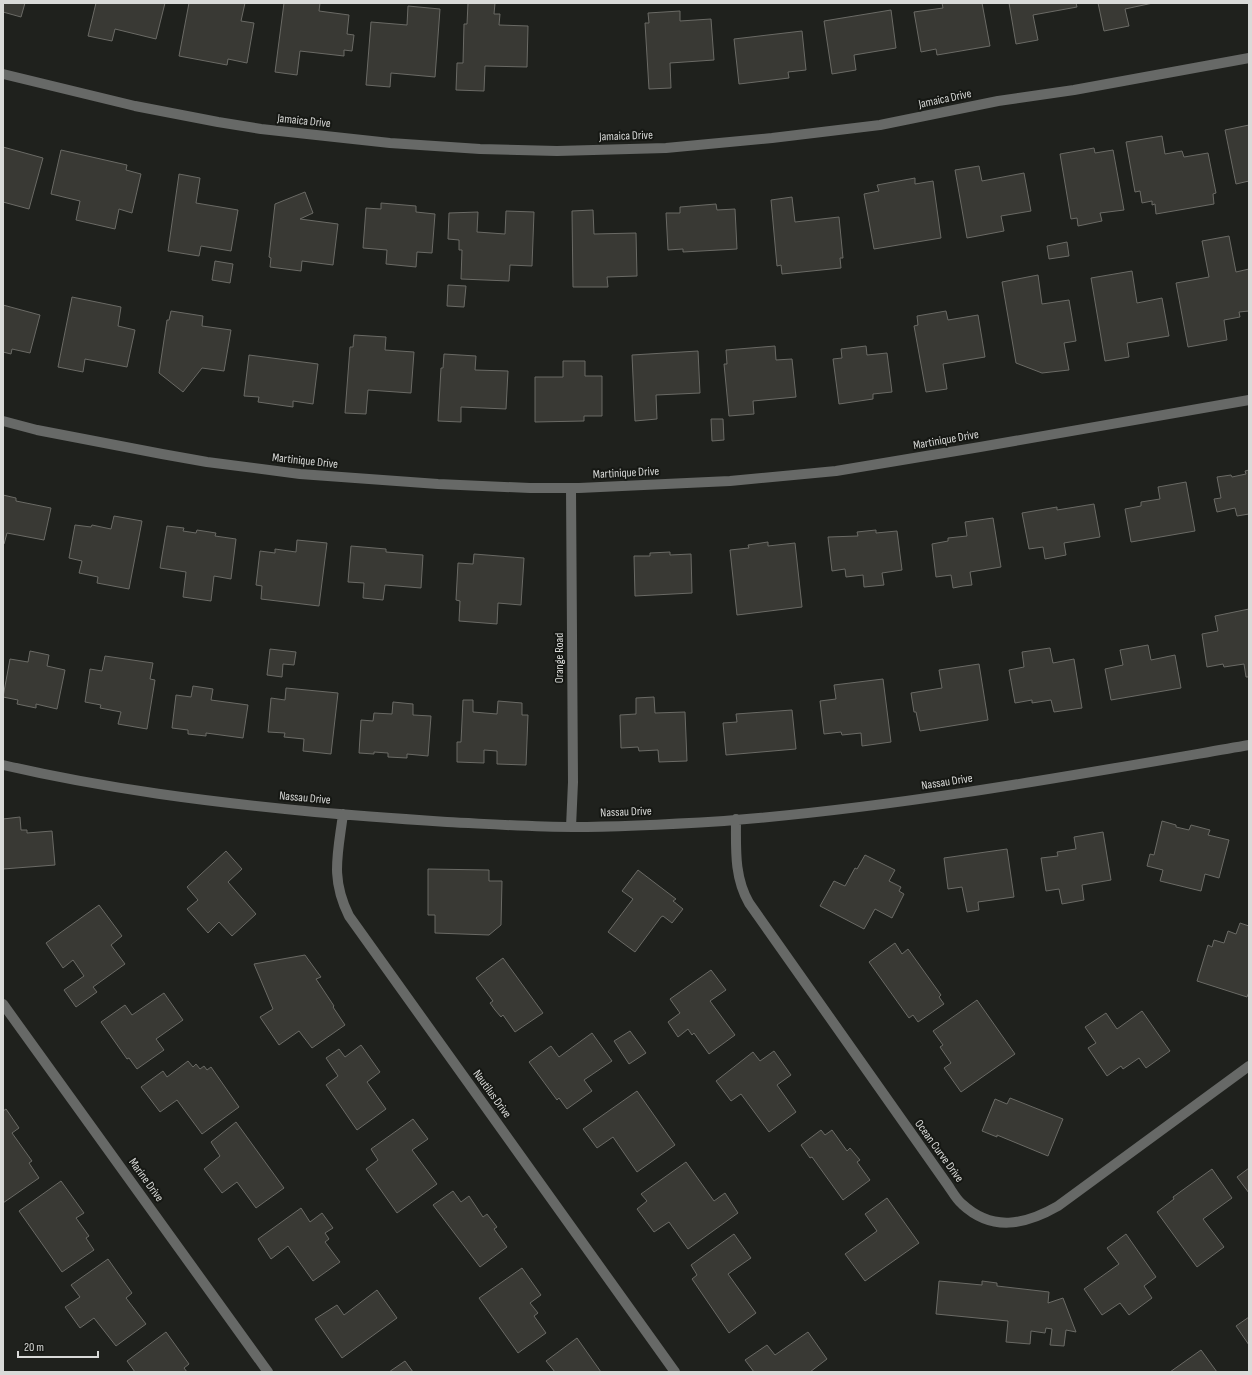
<svg xmlns="http://www.w3.org/2000/svg" width="1252" height="1375" font-family="'Sofia Sans Condensed',sans-serif">
<rect width="100%" height="100%" fill="#1f211d"/>
<!-- building -->
<path fill="#393934" stroke="#6a6a65" d="M3 3H25L21 17 3 12Z
M96 3H165L156 39 115 29 112 41 88 36Z
M189 3H245L241 21 254 23 247 63 228 59 227 65 179 56Z
M284 3H320L319 11 349 15 347 34 354 35 352 51 344 50V56L300 51 297 75 275 72Z
M468 3H495L494 14H500L499 25 528 26 527 67 485 66 484 91 456 90 457 63H463L464 24H467Z
M942 3H982L990 46 937 55 936 49 921 52 914 12 943 8Z
M1009 3H1076L1077 7 1033 15 1038 40 1016 44Z
M1098 3H1153L1125 9 1129 26 1104 31Z
M408 6 440 9 435 77 391 73 390 87 366 85 371 22 407 25Z
M891 10 896 48 854 55 856 70 832 74 824 21Z
M680 11V21L711 19 714 60 670 63 671 88 649 89 645 23H649L648 13Z
M802 31 806 70 788 72 789 78 739 84 734 39Z
M1249 125V181L1236 184 1225 130Z
M1162 136 1165 154 1182 151 1184 157 1208 153 1216 193 1213 194 1214 204 1156 214 1155 204 1152 205V201L1142 203 1140 191 1135 192 1126 142Z
M3 147 43 158 29 209 3 202Z
M1094 148 1095 153 1113 150 1124 210 1100 213 1102 221 1078 226 1077 218 1071 219 1060 154Z
M61 150 127 165 126 170 141 174 132 213 119 209 115 229 76 220 80 201 51 194Z
M979 166 982 181 1024 173 1031 211 1001 216 1004 231 967 238 955 170Z
M179 174 200 178 196 203 238 210 231 251 201 246 199 256 168 251Z
M915 178V184L933 181 941 238 874 249 864 194 879 191 877 185Z
M305 192 313 213 300 219 338 224 333 265 302 261 301 271 270 267 271 258 269 257 275 204Z
M792 197 795 222 839 217 843 258H840L841 268 782 274 781 265 777 266 771 200Z
M381 203 416 206V212L435 214 432 253 417 252 416 267 386 264 387 250 363 248 366 208 381 209Z
M716 204 717 210 735 209 737 249 683 252V249L668 250 666 213H680V207Z
M593 210 594 234 636 233 637 276 607 277 608 287H573L572 211Z
M506 211 534 212 532 266 510 265 509 281 461 279 462 250H459V240L448 239 449 213 478 212 477 232 505 234Z
M1229 236 1236 272 1249 269V311L1239 312 1240 317 1224 320 1227 340 1188 347 1176 283 1209 277 1202 241Z
M1067 242 1069 256 1049 259 1047 246Z
M215 261 233 264 230 283 212 280Z
M1132 271 1137 303 1162 298 1169 336 1127 343 1129 357 1105 361 1091 278Z
M1038 275 1042 304 1069 300 1076 341 1064 343 1069 370 1042 373 1016 363 1002 282Z
M448 285 466 286 464 307 447 306Z
M72 297 121 307 118 326 135 330 127 367 85 359 83 372 58 367Z
M3 305 40 315 30 353 12 349 11 354 3 352Z
M171 311 203 316 202 326 231 330 224 371 202 368 183 392 159 373 167 320H169Z
M946 311 948 320 978 315 985 357 943 364 947 389 926 392 914 326 918 325 917 316Z
M354 335 386 337 385 350 414 352 411 393 368 390 366 414 345 413 350 347H353Z
M775 346 776 360 792 359 796 397 753 401 754 414 729 416 724 364H727L726 350Z
M866 346 867 355 887 353 892 392 873 394V399L839 404 833 359 842 358 841 349Z
M698 351 700 393 656 395 657 419 635 421 632 355Z
M444 354 476 356 475 370 508 371 506 409 461 407V422L438 421 441 368H443Z
M249 355 318 364 313 404 293 401V407L258 402 259 397 244 396Z
M563 361H585V376H602V416H584V421L535 422V377H563Z
M711 419H723L724 440 712 441Z
M1249 470V514L1237 516 1235 508 1217 512 1214 499 1221 498 1217 477 1231 475 1232 477 1246 474 1245 471Z
M1186 482 1195 531 1131 542 1125 509 1141 506V502L1160 499 1158 487Z
M3 495 16 498V501L51 508 44 540 7 533 4 544H3Z
M1094 504 1100 537 1064 543 1066 555 1045 559 1043 547 1029 549 1022 513 1057 507V510Z
M114 516 142 521 129 589 97 583 98 577 79 573 82 561 69 558 75 525 91 527 92 525 111 529Z
M993 518 1001 567 970 572 972 585 963 586 953 588 951 575 936 577 932 544 948 541V538L967 536 965 522Z
M167 526 184 528 183 531 196 533 197 530 216 533 215 536 236 539 231 579 214 576 211 601 183 597 186 572 160 568Z
M876 530V533L897 531 902 570 882 573 884 585 864 587 863 575 846 577 845 569 832 571 828 537 858 536 857 532Z
M297 540 327 543 319 606 261 599 262 586 256 585 260 551 275 553V549L296 552Z
M768 542V546L795 543 802 607 737 615 730 550 749 548 748 545Z
M351 546 386 549V552L423 555 421 588 385 585 383 600 363 598 364 583 348 582Z
M670 552V555L691 554 692 593 635 596 634 556H650V553Z
M474 554 524 558 521 605 498 603 497 624 459 621 460 601 456 600 458 563 473 564Z
M1249 609V677H1246L1244 664 1224 667 1223 664 1207 667 1202 634 1218 631 1215 616Z
M1148 645 1151 660 1175 655 1181 688 1111 700 1105 669 1123 665 1120 650Z
M1050 648 1053 663 1074 659 1082 708 1054 712 1051 700 1032 703V700L1015 703 1009 670 1024 667 1022 652Z
M270 649 296 652 294 665 283 664 282 677 267 675Z
M30 651 49 655 47 666 65 670 57 709 36 704V708L17 704 18 700 3 697 10 659 28 662Z
M105 656 153 663 150 679 155 680 147 729 118 724 121 712 100 708 101 705 85 702 90 669 102 671Z
M979 664 988 720 920 731 916 712H914L911 693 942 688 939 670Z
M883 679 891 742 862 746 861 733 842 735 841 732 824 734 820 701 836 699 834 685Z
M193 686 213 689 211 700 248 705 243 738 206 733V736L188 734V730L172 728 176 695 191 697Z
M286 688 338 693 331 754 303 751 304 739 284 737 285 733 268 732 271 698 285 700Z
M654 697 655 713 685 712 687 761 659 762 658 750 639 751 638 747 621 748 620 715 636 714V698Z
M463 700H473V712L497 714 498 701 522 703V715H528L526 765 497 764V751L484 750V763L457 762V742H461Z
M393 702 413 704V715L431 716 428 756 407 754V758L388 757V753L374 752V754L359 753 361 720 373 721 374 713 392 714Z
M792 710 796 749 726 755 723 723 737 722 736 714Z
M20 817 21 830H27V833L52 831 55 865 3 869V819Z
M1162 821 1176 825V827L1189 830 1191 825 1210 830 1208 835 1229 840 1219 878 1205 874 1201 891 1160 881 1163 870 1147 866 1150 854 1154 855Z
M1103 832 1111 880 1082 885 1084 900 1062 904 1059 889 1046 891 1041 858 1058 856 1057 852 1076 849 1074 837Z
M1007 849 1014 897 978 902 979 910 967 912 962 887 948 889 944 858Z
M226 851 242 869 228 882 256 914 232 936 219 922 208 933 187 909 198 900 187 887Z
M865 855 895 870 889 881 901 887 899 891 904 894 892 918 875 909 864 929 820 906 834 881 845 886 855 868 857 869Z
M428 869 489 870V881H502L501 925 489 935 435 933V915H428Z
M638 870 676 899 673 901 683 909 672 923 663 916 661 917 635 952 608 932 633 899 622 891Z
M99 905 122 936 111 945 125 964 93 987 97 992 76 1007 64 990 84 976 73 960 63 968 46 943Z
M1240 923 1249 926V992L1247 997 1197 981 1208 945 1212 947 1214 940 1224 943 1228 931 1236 934Z
M895 943 902 954 908 949 941 995 939 997 944 1004 918 1022 913 1015 909 1018 869 962Z
M305 955 321 977 316 979 334 1006 333 1007 345 1025 312 1048 299 1031 279 1045 260 1017 273 1009 254 964Z
M503 958 543 1013 515 1032 503 1015 501 1017 495 1010 490 1003 493 1001 476 978Z
M711 970 726 990 710 1001 735 1035 709 1054 694 1033 692 1035 688 1029 678 1037 668 1022 680 1013 670 999Z
M164 993 183 1020 156 1039 164 1050 137 1069 129 1058 127 1059 101 1022 125 1005 132 1015Z
M977 1000 1015 1054 961 1092 944 1068 951 1063 940 1047 943 1045 933 1031Z
M1142 1011 1170 1051 1146 1068 1139 1058 1123 1069 1121 1066 1107 1076 1088 1048 1096 1043 1085 1027 1106 1013 1117 1029Z
M630 1031 646 1053 629 1064 614 1041Z
M592 1033 612 1061 584 1080 592 1091 567 1109 559 1098 557 1100 529 1062 551 1046 559 1057Z
M361 1045 380 1072 367 1082 386 1109 357 1130 326 1085 338 1076 326 1058 339 1049 345 1057Z
M774 1051 791 1075 777 1085 796 1112 769 1132 741 1094 731 1101 716 1081 753 1052 760 1061Z
M188 1061 193 1067 196 1064 200 1069 204 1066 207 1070 211 1067 239 1107 202 1134 177 1100 160 1112 141 1087 163 1071 167 1077Z
M637 1091 675 1145 637 1172 613 1137 597 1148 583 1129Z
M1010 1098 1063 1119 1048 1156 997 1135V1137L982 1131 995 1099 1007 1104Z
M6 1109 19 1128 12 1133 32 1161 29 1163 39 1178 3 1203V1111Z
M413 1119 428 1139 412 1150 437 1184 397 1213 366 1169 378 1160 371 1149Z
M236 1122 284 1188 256 1208 237 1182 222 1193 204 1169 220 1156 211 1142Z
M821 1130 825 1135 832 1130 847 1151 850 1148 860 1160 857 1162 870 1180 843 1200 812 1157 810 1158 801 1145Z
M686 1162 714 1201 725 1193 738 1213 688 1249 669 1222 654 1232 637 1209 647 1201 641 1194Z
M1249 1168V1193L1237 1177Z
M1212 1169 1232 1198 1203 1219 1224 1247 1197 1267 1157 1212 1174 1199 1173 1197Z
M61 1181 84 1213 76 1218 89 1236 86 1238 94 1250 62 1272 19 1211Z
M453 1191 461 1202 469 1196 483 1217 487 1214 497 1227 494 1229 507 1247 480 1267 433 1205Z
M887 1198 919 1243 865 1281 845 1254 877 1231 865 1214Z
M301 1208 310 1222 322 1213 333 1228 325 1233 329 1239 325 1242 340 1262 313 1281 288 1246 271 1259 258 1239Z
M734 1234 751 1258 728 1274 756 1313 729 1333 692 1279 697 1275 691 1265Z
M1126 1234 1156 1277 1144 1286 1152 1298 1129 1315 1120 1303 1102 1315 1084 1289 1119 1264 1107 1248Z
M108 1259 132 1293 126 1298 146 1324 116 1346 94 1318 80 1328 65 1307 80 1297 71 1285Z
M522 1268 541 1295 530 1303 538 1313 534 1316 546 1333 518 1353 479 1298Z
M939 1281 982 1285V1281L997 1283V1286L1049 1292 1048 1303 1063 1298 1076 1332 1066 1330 1064 1346 1050 1345 1052 1329 1046 1328 1045 1333 1031 1331 1030 1344 1006 1342 1008 1321 936 1314Z
M377 1290 397 1318 342 1358 315 1319 337 1305 344 1315Z
M1249 1317V1345L1236 1326Z
M166 1332 189 1364 184 1368 187 1372H135L127 1361Z
M808 1332 827 1359 810 1372H754L745 1360 767 1345 775 1355Z
M577 1338 601 1372H555L546 1361Z
M1201 1350 1217 1372H1170Z
M405 1361 413 1372H389Z"/>
<g fill="none" stroke-linecap="round" stroke-linejoin="round">
<!-- minor -->
<path stroke="#676967" stroke-width="10" d="M3 74 135 106 218 122 261 129 390 143 480 149 557 151 666 148 772 138 880 125 998 101 1074 90 1249 58
M3 421 37 430 162 454 207 462 300 474 438 484 530 488H579L730 481 836 471 980 447 1249 400
M571 488 573 782 571 827
M3 765C106 789 210 802 315 812 359 816 403 819 447 822 489 824 531 827 573 827 623 827 675 824 724 821 901 807 1075 775 1249 745
M343 814C338 854 330 878 349 916L675 1372
M736 819C736 849 734 877 749 903L947 1184C952 1191 956 1199 962 1204 992 1232 1025 1225 1058 1206L1249 1066
M3 1004 268 1372"/>
</g>
<g text-anchor="middle" dominant-baseline="central" stroke-width="4" stroke-linejoin="round" paint-order="stroke">
<!-- street labels -->
<g font-size="12" fill="#d9dad8" stroke="#161814">
<text transform="translate(945 99) rotate(-12)">Jamaica Drive</text>
<text transform="translate(304 121) rotate(6)">Jamaica Drive</text>
<text transform="translate(626 136) rotate(-2)">Jamaica Drive</text>
<text transform="translate(946 440) rotate(-10)">Martinique Drive</text>
<text transform="translate(305 461) rotate(6)">Martinique Drive</text>
<text transform="translate(626 473) rotate(-3)">Martinique Drive</text>
<text transform="translate(559 658) rotate(-90)">Orange Road</text>
<text transform="translate(947 782) rotate(-9)">Nassau Drive</text>
<text transform="translate(305 798) rotate(5)">Nassau Drive</text>
<text transform="translate(626 812) rotate(-2)">Nassau Drive</text>
<text transform="translate(492 1094) rotate(54)">Nautilus Drive</text>
<text transform="translate(939 1151) rotate(54)">Ocean Curve Drive</text>
<text transform="translate(146 1180) rotate(54)">Marine Drive</text>
</g>
</g>
<!-- border -->
<rect width="1252" height="1375" fill="none" stroke="#d9dad8" stroke-width="8"/>
<!-- scale -->
<path d="M18 1351v6h80v-6" fill="none" stroke="#d9dad8" stroke-width="2"/>
<text x="24" y="1351" font-size="12" fill="#d9dad8" stroke="#161814" stroke-width="3" paint-order="stroke">20 m</text>
</svg>
